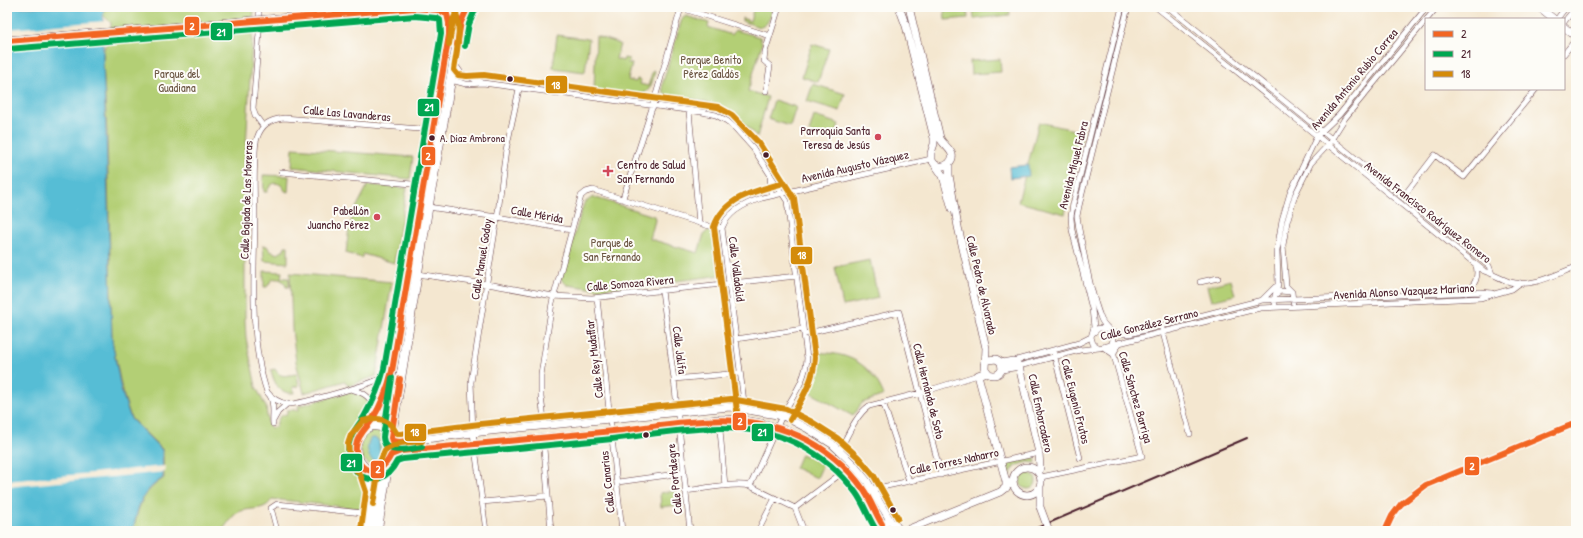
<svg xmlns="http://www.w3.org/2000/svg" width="1583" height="538" font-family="'Patrick Hand',sans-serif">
<rect width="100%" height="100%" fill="#fdfcf7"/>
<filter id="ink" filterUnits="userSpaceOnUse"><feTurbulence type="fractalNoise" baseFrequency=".025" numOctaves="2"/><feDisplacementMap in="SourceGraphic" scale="8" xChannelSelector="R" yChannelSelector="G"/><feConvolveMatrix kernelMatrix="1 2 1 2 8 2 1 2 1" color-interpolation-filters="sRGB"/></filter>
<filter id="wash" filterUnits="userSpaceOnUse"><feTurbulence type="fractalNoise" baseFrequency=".012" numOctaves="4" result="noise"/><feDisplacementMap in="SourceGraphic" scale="16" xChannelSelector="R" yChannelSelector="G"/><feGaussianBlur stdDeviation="0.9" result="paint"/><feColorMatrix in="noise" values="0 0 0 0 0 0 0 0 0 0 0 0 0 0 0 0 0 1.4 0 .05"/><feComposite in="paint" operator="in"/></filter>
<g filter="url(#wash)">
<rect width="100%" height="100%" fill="#f4e7d0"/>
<!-- green -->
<path fill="#b3cf75" stroke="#7e7750" d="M105 7H254L245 164V320L246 338 256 387 266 407 268 424 271 428 276 427C277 420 279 415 287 414V410H299L298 406 349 392C359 392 364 396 370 403 366 420 349 434 348 451 348 462 358 468 363 477 369 487 369 497 367 508L363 509 272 499C265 513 248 506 237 513 232 516 228 523 224 528L223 531H133C139 506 141 493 164 478L163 450 131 418 122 390 112 340 107 132 103 62 104 49 106 44 111 41V23L103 15Z
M754 7H760L772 11C765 33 761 27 742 21V18L750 21Z
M944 7H967L968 18 945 20Z
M973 7H1009L1010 15 974 19Z
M686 16 709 23 708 27 732 35 735 30 760 37 762 44 748 91 768 97 757 137C740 117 717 103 691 99 684 98 673 100 667 96 662 92 662 87 663 82L682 19Z
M557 35 589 39 585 72 553 68Z
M596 36 620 44 616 59 623 61 624 58 629 59 628 63 632 64 628 80 636 82 637 79 641 80 640 84 648 86 653 70 655 71C652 83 651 95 635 95L594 91Z
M812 44 829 49 818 82 802 77Z
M1000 59 1001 72 971 74 970 61Z
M813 84 845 94 840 111 807 101Z
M774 100 796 107 790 126 768 119Z
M814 116 839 124 834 140 809 132Z
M1039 122 1083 132 1065 214 1018 202Z
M293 148 413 157 410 179 292 167Z
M263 175 289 176 288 192 285 191C281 181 271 180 267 192H264Z
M368 185 407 188 394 263 363 254 362 258 346 253 349 227 356 208Z
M593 197 654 216 655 220 650 239 698 253 704 234 709 230 718 234 721 240H717L722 275 654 284 597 289 567 285 561 279 584 203Z
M422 231 391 416 385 413 381 408 417 239Z
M263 245 267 246 270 251 278 254 284 250 285 246H288V263L264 261Z
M870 260 878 298 843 306 835 267Z
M264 271 282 272 281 278H289V287H286C284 280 280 278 272 279L267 287H264Z
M290 273 392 282 376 376 348 386 345 381 304 393 296 362 292 329Z
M1231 280 1235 295 1211 301 1207 286Z
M815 353C848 351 871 364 884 395L862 403 853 416 804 389 816 364Z
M275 369C281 379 286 375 297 374L299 386 293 387 294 393C279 394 274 383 271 370Z
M373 430C376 430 380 430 383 432 392 439 389 461 379 466 378 466 373 467 372 467L362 458 360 450 361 442 365 435Z
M801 454 823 464 817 478 795 468Z
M1035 457 1036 463 1028 462 1015 466 1008 478 1005 463Z
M1020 481a8 8 0 1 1 16 0a8 8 0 1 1-16 0Z
M676 491 678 505 661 507 660 493Z"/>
<!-- water -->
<path fill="#57bdd5" stroke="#506e80" d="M7 7H104L103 17V62L106 132 112 340 121 390 131 419 162 450 163 478C140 493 138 506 133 531H7Z
M1028 165 1029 176 1010 178 1009 167Z
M371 438H375L379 441 380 457 377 461 372 460C367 455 366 443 371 438Z"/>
<!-- pier -->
<path fill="#f4e7d0" d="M105 21 104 39 7 47V29Z
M165 466V472L7 487V481Z"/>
</g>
<g filter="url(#ink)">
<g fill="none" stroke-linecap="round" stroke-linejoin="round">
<defs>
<path id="street" d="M259 7V33L253 108 255 115 263 126
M1156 7 1280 106 1484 271C1493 274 1501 279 1510 282 1532 288 1556 274 1576 267
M1168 7 1489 266 1492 274
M1427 19 1437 7
M1557 19 1566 7
M1564 22 1576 7
M1564 54 1576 39
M454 63 461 73 483 83
M451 80 466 84 483 83 702 112 716 115 727 121 735 128 753 148 787 201 807 358C806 380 792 397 782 416 771 439 761 463 750 486
M766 91 770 66 764 61 765 52 779 7
M689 111 699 223
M281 172 423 185
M770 174 771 195
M1403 197 1435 155 1464 177 1536 89
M623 198 653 105 681 8 770 36
M428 207 497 217 571 230
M417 274 493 285 553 296 592 298 797 276
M1200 282 1218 278
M662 291 674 379 690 531
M1466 293C1475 284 1479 278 1476 265
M1275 295 1280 291 1291 292
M597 298 622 531
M1262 300 1275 287
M1293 302 1292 292 1286 286 1283 245 1287 222 1295 195 1311 163 1328 145 1345 118 1426 20
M1275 303 1274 300 1278 284 1277 250 1282 220 1290 193 1317 136 1339 115 1427 7
M1162 329 1190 434
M1093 333 1099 328 1108 329
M1113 333 1129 334 1262 300 1481 292 1492 293
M804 334 899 312 941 475
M736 339 803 329
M1098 347 1093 344 1091 337 1094 327 1092 309 1072 230 1071 217 1073 204 1122 7
M1103 347 1113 354 1120 342
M1053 350 1080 458
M1013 361 1079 343 1091 337
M391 366C388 370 385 375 381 378 372 384 298 405 288 404 280 403 271 398 267 392 248 337 255 268 255 211 254 193 254 174 255 156 255 150 255 144 257 138 262 124 269 120 284 118L432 130
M1019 366 1080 350 1099 348 1260 308 1480 298 1512 289 1520 283
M674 379 740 373
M351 389C362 392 368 395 374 405
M270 396C275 404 272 415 273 424
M883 402 909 481
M745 410 722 228C728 211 746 203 762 198L931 159
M719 419 725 486
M273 421 278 412 287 404
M545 426 541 397V375L552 303 581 196 586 192 593 190 709 226 722 228
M543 437 551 531
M840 450C848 435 856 415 869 406L920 393 978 375
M1041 477 1142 456 1111 345C1118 332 1105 329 1101 319 1090 291 1085 258 1079 229L1077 216 1079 206 1128 7
M618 482 683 473
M873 489 1039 453
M685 491C702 489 734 482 750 486L795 508 804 531
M482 502 548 496
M795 508 847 469
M277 531 271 508 277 504 372 514
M486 531 473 433 471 382 498 212 506 150 519 89
M758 531 775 498
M1374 531H1377
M1385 531C1394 508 1406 498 1426 485L1576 423"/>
<path id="secondary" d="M899 7 906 26 934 138V144L931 153V159L943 176 952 209
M909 7 940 138C943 146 959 153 949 163 945 167 941 167 936 165
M1539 7 1554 19
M1571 7 1576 11
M1564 27 1576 37
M949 163V175L958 227 986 348 985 369 989 374C994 376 1000 375 1002 369L1001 362 996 359 988 360 985 362
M1002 363 1013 361 1019 366 1039 453 1040 467 1039 472
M1002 369 1019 366
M986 372 978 375 1006 482V488
M392 441 402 442 481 432 730 407 783 416 808 429 832 444 852 463 867 481 891 522
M391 455 401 451 612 431 719 419C775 418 830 442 863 489 870 500 875 513 882 524
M1013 481a14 14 0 1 1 28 0a14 14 0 1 1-28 0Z
M1040 487V507
M878 531C881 523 887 520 895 524L900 531
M904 531 1000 492 1009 485 1014 479"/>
<path id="highway" d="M371 426C414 422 384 498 360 462 351 449 357 432 371 426Z
M366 428 386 393 392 371 432 130 449 35V23L447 14
M391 438 428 207 461 22 466 9
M367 470 374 491 369 531
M377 531 388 464"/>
</defs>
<!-- street casing -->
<use href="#street" stroke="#643d44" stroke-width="6"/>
<!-- secondary casing -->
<use href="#secondary" stroke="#643d44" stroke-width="8"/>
<!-- highway casing -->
<use href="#highway" stroke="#643d44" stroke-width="10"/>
<!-- street -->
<use href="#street" stroke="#fff" stroke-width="5"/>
<!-- secondary -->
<use href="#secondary" stroke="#fff" stroke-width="7"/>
<!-- highway -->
<use href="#highway" stroke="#fff" stroke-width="9"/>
<!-- rail -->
<path stroke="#4a1f2b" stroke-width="2" d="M1030 531 1247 438"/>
<defs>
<path id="secondary-bridge" d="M1040 507 1049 531"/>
<path id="highway-bridge" d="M7 41 415 8 438 10"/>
</defs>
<!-- secondary-bridge casing -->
<use href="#secondary-bridge" stroke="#643d44" stroke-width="8" stroke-linecap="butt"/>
<!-- highway-bridge casing -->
<use href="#highway-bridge" stroke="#643d44" stroke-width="10" stroke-linecap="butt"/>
<!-- secondary-bridge -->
<use href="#secondary-bridge" stroke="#fff" stroke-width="7"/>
<!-- highway-bridge -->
<use href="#highway-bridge" stroke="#fff" stroke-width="9"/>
<defs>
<path id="bus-1" d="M7 41 415 8 438 10 447 14 449 23V35L392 371C388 388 381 405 372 420 366 428 357 436 356 446 354 471 378 482 391 455L401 451C468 445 535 438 603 432 669 426 736 407 799 436 824 447 848 467 863 489 871 500 875 513 882 524
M457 45 461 22 468 7
M400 379 391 438 392 441 400 442 421 439
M1385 531 1392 516 1401 504 1426 485 1576 423"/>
<path id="bus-2" d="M465 46 469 24 475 10
M8 49 415 16 436 18 440 20 441 34 384 369C380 385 373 401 365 415 357 429 345 438 349 456 351 463 353 469 359 474 365 479 373 480 380 478 388 475 393 469 397 461L403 459C469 453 536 446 602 440 666 434 736 415 796 443 820 455 841 472 856 493 864 504 868 517 875 528
M392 378 383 437C384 456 409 449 422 447"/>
<path id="bus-3" d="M451 7C465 19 456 54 454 70L458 75 467 76 484 75 718 107 732 115 759 143 794 198 815 357C814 381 801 400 790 420
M449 44 453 20 459 7
M737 411 714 227C724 198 754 191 780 184
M373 504 380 462 385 450 400 443 422 441
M361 530 366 492 360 474 350 463 348 444 351 435 363 421C379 417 389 418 397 434H400L480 424 731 399 786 409 812 422 837 438 858 457 874 476 898 518"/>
</defs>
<!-- bus-1 casing -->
<use href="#bus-1" stroke="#fdfcf7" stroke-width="9"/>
<!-- bus-2 casing -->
<use href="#bus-2" stroke="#fdfcf7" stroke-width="9"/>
<!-- bus-3 casing -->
<use href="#bus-3" stroke="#fdfcf7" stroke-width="9"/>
<!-- bus-1 -->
<use href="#bus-1" stroke="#f26522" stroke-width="6"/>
<!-- bus-2 -->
<use href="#bus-2" stroke="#00a651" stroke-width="6"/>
<!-- bus-3 -->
<use href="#bus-3" stroke="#d48b09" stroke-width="6"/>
</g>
</g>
<!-- markers -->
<g fill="#4a1f2b" stroke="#fdfcf7" stroke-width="1.5">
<circle cx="510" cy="79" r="3.5"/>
<circle cx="432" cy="138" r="3.5"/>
<circle cx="766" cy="155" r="3.5"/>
<circle cx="646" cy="435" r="3.5"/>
<circle cx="893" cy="510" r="3.5"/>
</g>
<g fill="#d1495b" stroke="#fdfcf7" stroke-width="1.5">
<circle cx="878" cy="137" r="4"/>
<path d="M606 165h4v4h4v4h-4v4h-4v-4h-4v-4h4z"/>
<circle cx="377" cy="217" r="4"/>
</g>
<g text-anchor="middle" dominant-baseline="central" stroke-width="4" stroke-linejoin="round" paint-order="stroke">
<!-- bus labels -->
<g font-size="11" fill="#4a1f2b" stroke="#fdfcf7" text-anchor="start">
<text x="440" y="138">A. Diaz Ambrona</text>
</g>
<!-- park labels -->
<g font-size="12" fill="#6a5441" stroke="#fdfcf7">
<text x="711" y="59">Parque Benito<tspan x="711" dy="14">Pérez Galdós</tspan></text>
<text x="177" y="73">Parque del<tspan x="177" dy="14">Guadiana</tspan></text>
<text x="612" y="242">Parque de<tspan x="612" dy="14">San Fernando</tspan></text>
</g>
<!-- street labels -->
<g font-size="12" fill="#4a1f2b" stroke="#fdfcf7">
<text transform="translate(1354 79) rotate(-50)">Avenida Antonio Rubio Correa</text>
<text transform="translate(347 113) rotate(5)">Calle Las Lavanderas</text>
<text transform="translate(1073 165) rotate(-76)">Avenida Miguel Fabra</text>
<text transform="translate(855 166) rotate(-13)">Avenida Augusto Vázquez</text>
<text transform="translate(246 200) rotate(-88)">Calle Bajada de Las Moreras</text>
<text transform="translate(1428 212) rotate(38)">Avenida Francisco Rodríguez Romero</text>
<text transform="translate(537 214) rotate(10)">Calle Mérida</text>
<text transform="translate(481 259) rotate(-81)">Calle Manuel Godoy</text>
<text transform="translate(737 269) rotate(83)">Calle Valladolid</text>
<text transform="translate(630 283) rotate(-5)">Calle Somoza Rivera</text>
<text transform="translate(982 285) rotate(77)">Calle Pedro de Alvarado</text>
<text transform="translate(1404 291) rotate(-3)">Avenida Alonso Vazquez Mariano</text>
<text transform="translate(1149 324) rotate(-14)">Calle González Serrano</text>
<text transform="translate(680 350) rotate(83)">Calle Jalifa</text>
<text transform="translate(594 359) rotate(-97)">Calle Rey Mudaffar</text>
<text transform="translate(929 391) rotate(76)">Calle Hernándo de Soto</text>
<text transform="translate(1136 397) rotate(74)">Calle Sánchez Barriga</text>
<text transform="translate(1076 401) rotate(76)">Calle Eugenio Frutos</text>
<text transform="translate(1041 413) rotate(78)">Calle Embarcadero</text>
<text transform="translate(954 461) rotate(-12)">Calle Torres Naharro</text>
<text transform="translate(674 479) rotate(-96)">Calle Portalegre</text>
<text transform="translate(607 482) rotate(-96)">Calle Canarias</text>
</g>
<!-- poi labels -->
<g font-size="12" fill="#4a1f2b" stroke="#fdfcf7" text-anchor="end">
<text x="870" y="130">Parroquia Santa<tspan x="870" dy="14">Teresa de Jesús</tspan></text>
<text x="617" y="164" text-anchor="start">Centro de Salud<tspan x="617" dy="14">San Fernando</tspan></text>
<text x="369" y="210">Pabellón<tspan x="369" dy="14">Juancho Pérez</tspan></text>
</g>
</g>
<g stroke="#fdfcf7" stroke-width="1.5">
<rect x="184" y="16" width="16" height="20" rx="4" fill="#f26522"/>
<rect x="210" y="22" width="23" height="19" rx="4" fill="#00a651"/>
<rect x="545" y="75" width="23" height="19" rx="4" fill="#d48b09"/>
<rect x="417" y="98" width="23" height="19" rx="4" fill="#00a651"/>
<rect x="421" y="146" width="15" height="20" rx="4" fill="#f26522"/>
<rect x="790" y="246" width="23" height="19" rx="4" fill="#d48b09"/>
<rect x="732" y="412" width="15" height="19" rx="4" fill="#f26522"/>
<rect x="404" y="423" width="23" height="19" rx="4" fill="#d48b09"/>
<rect x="751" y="423" width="23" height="19" rx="4" fill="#00a651"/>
<rect x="340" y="453" width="23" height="19" rx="4" fill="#00a651"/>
<rect x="1464" y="456" width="16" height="20" rx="4" fill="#f26522"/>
<rect x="370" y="460" width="15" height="19" rx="4" fill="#f26522"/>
</g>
<g font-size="11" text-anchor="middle" font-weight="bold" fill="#fff">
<text x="192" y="30">2</text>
<text x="221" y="36">21</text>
<text x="556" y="89">18</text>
<text x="429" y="111">21</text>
<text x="428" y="160">2</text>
<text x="802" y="259">18</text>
<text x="740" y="425">2</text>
<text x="415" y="436">18</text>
<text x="762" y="436">21</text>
<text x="351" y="467">21</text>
<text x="1472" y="470">2</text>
<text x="378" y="473">2</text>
</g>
<!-- margin -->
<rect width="1583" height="538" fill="none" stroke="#fdfcf7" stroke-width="24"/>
<!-- legend -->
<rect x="1425" y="18" width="140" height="72" fill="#fdfcf7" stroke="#b5a4a5"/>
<rect x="1433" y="31" width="20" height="6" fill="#f26522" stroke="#b5a4a5"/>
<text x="1461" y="38" font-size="12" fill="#4a1f2b">2</text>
<rect x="1433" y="51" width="20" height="6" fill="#00a651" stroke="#b5a4a5"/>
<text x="1461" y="58" font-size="12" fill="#4a1f2b">21</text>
<rect x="1433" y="71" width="20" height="6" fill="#d48b09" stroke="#b5a4a5"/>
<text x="1461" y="78" font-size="12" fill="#4a1f2b">18</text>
</svg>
